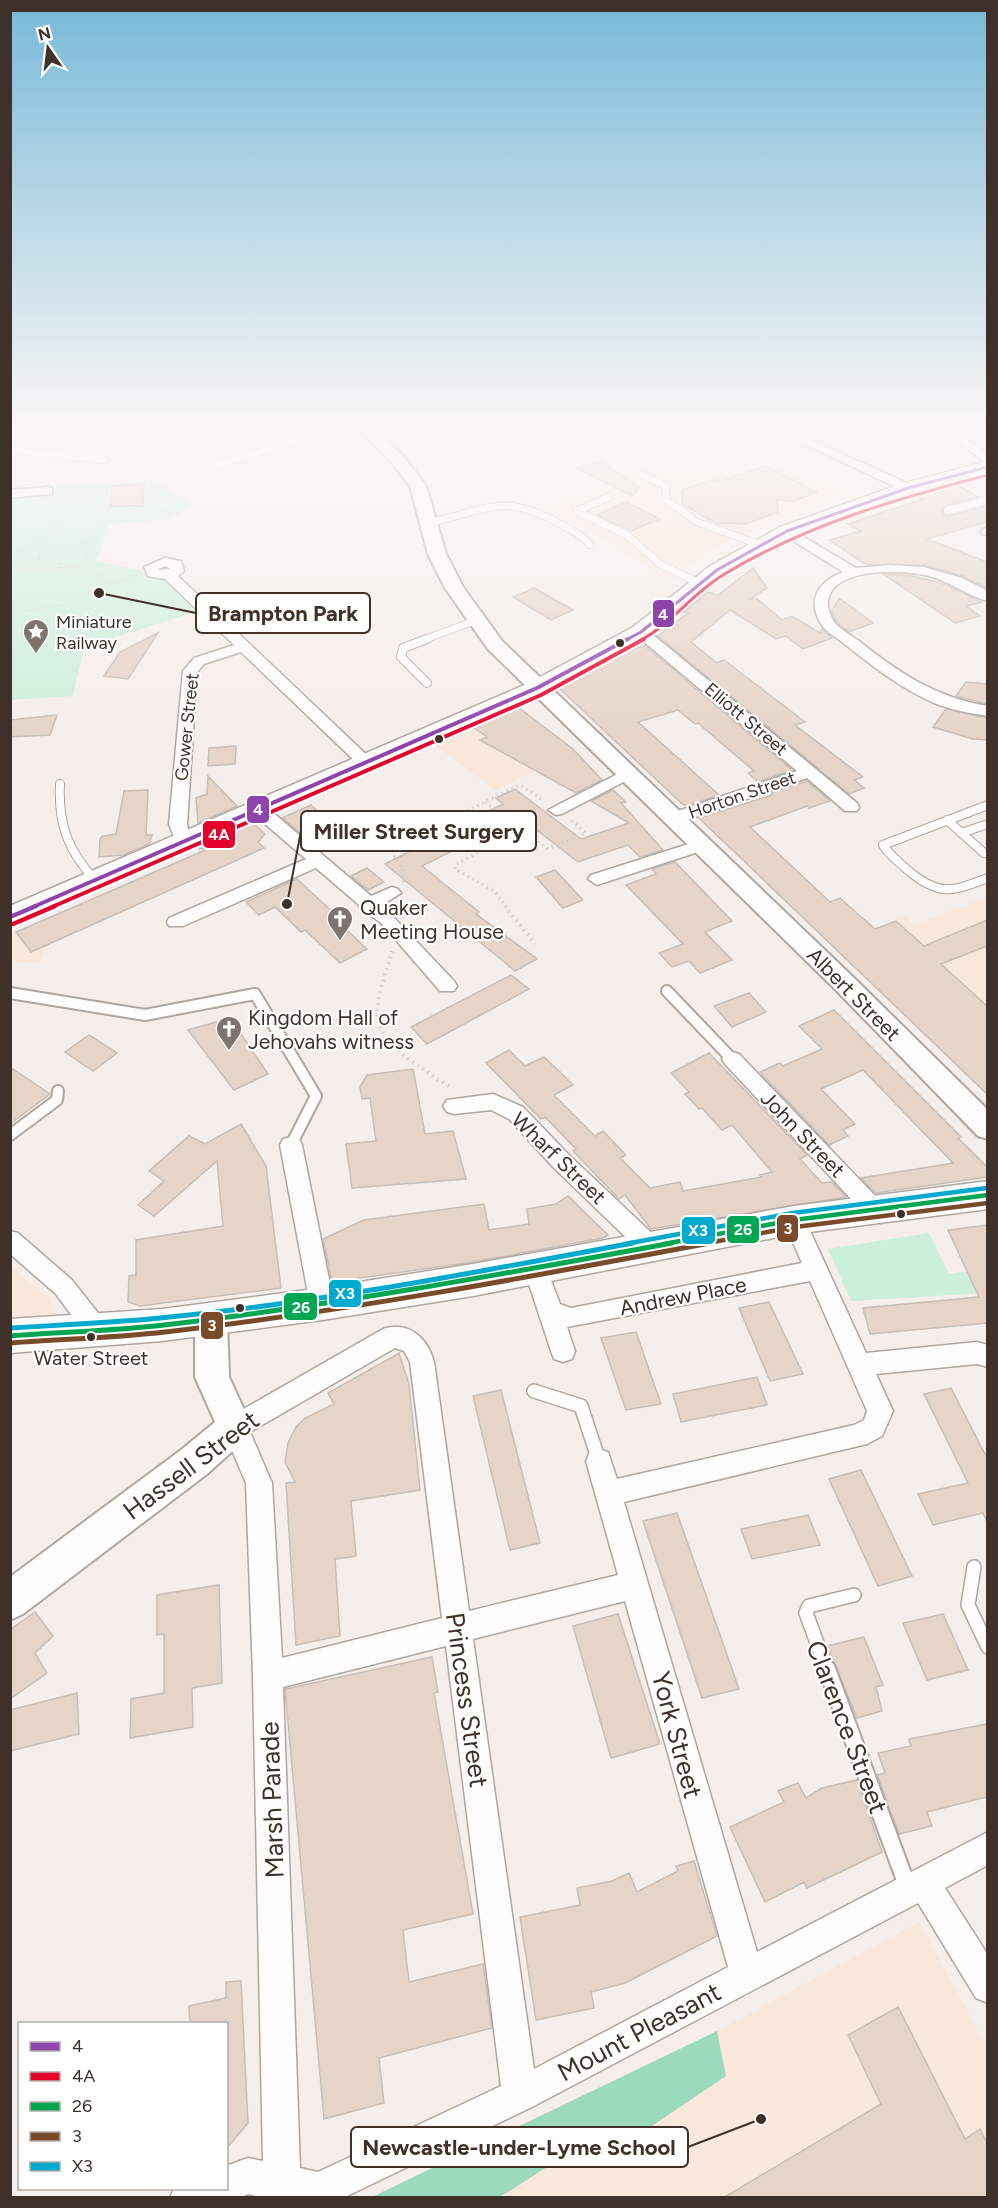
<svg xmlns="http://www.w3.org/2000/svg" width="998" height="2208" font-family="Figtree,sans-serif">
<rect width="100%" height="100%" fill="#f6eeea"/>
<!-- built -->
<path fill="#fae8dd" d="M601 428H700L845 492 728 541 665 580 612 543 544 510 606 486 570 467 589 460 562 441Z
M953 428H987V454Z
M471 727 487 737 535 771 495 790 433 744Z
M987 897V1019L912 951 834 945 905 917 915 925Z
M29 926 47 948 39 962 11 961 10 934Z
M10 1266 49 1297 55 1317 11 1321Z
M919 1922 987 2047V2197L372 2198 717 2031Z"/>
<!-- green -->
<path fill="#ccefdb" d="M154 480 192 504 172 519 110 524 96 561 161 575 205 609 84 647 73 696 11 700V489Z
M929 1233 949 1274 983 1269 987 1280V1293L851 1301 828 1249Z"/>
<!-- forest -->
<path fill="#9bdabd" d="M717 2031 726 2076 637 2136 558 2160 500 2197H372Z"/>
<!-- building -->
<path fill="#e6d4c9" stroke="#c8beb8" stroke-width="1.5" d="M601 461 639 487 633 496 576 468Z
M766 466 817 492 794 501 777 500 778 512 746 524 716 523 682 504V490L713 480 723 481Z
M144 484 143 506H110L112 486Z
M956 484 978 497 945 506 942 509 943 515 948 516 987 506V522L927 539 987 562V588L963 576 925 565H867L829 540 861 531 848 524 923 499 915 494Z
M626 502 660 519 631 531 597 515Z
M753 568 767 588 748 600 756 598 782 620 792 616 820 633 822 629 832 638 803 649 786 636 776 639 730 610 691 642 717 663 724 660 805 722 795 725 863 777 854 780 864 788 849 794 658 636 688 613 684 612 708 592 718 595Z
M883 574 913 576 941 583 982 602 966 606 980 616 955 623Z
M534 588 573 610 551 620 513 597Z
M839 598 873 623 849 632 844 628 836 621 832 611Z
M158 633 128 679 104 676 120 652Z
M644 646H645L792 770 758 782 748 773 754 771 698 723 695 724 678 710 638 722 719 795 686 806 681 803 559 688 627 651Z
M966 682 987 684V704L956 696Z
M518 707 573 749 602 780 576 793 480 740 487 737 473 727Z
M946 709 987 718V740L973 739 933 727Z
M57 715 50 735 10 737V720Z
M236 746 235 764 208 766 209 748Z
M208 776 237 806 198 823 196 798 207 794Z
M807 781 830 801 809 808 807 806 750 827 830 902 840 898 875 929 896 921 924 946 987 920V946L941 964 987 1006V1094L699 818 772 795 770 793Z
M515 789 581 839 629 823 591 801 613 790 626 802 621 803 663 850 640 857 628 845 578 862 520 817 422 866 479 912 476 914 537 959 515 971 385 864 503 804 496 798Z
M148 790 146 835H152L149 844 123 855 99 857 100 839 103 836 116 834 124 791Z
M311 805 332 823 303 835 282 818Z
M253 823 265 834 258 842 264 848 31 952 16 932 210 848 199 849V846Z
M675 862 732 921 705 932 732 960 700 973 689 961 672 967 659 953 683 944 626 885 656 874 652 869Z
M367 868 384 882 368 890 351 876Z
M555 870 583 900 563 908 536 877Z
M297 879 336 915 332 916 367 949 340 963 305 930 301 932 275 907 259 915 246 902Z
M511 975 529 989 427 1044 411 1027Z
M749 993 766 1012 732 1027 714 1006Z
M834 1010 961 1137 958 1138 987 1167V1177L876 1193 861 1178 953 1163 863 1070 821 1089 855 1124 843 1130 848 1136 829 1145 760 1072 780 1063 783 1066 822 1049 799 1026Z
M230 1018 268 1074 234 1090 188 1030Z
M89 1035 117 1053 93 1071 65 1052Z
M509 1050 525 1066 544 1057 558 1070 573 1085 554 1095 595 1136 603 1131 626 1155 620 1158 650 1188 680 1182 683 1191 762 1177 760 1175 772 1172 732 1125 722 1130 702 1108 699 1109 685 1094 689 1092 671 1073 709 1053 807 1155 800 1159 822 1183 832 1182 846 1197 651 1229 625 1195 619 1199 573 1151 576 1149 545 1117 541 1119 486 1063Z
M10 1067 50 1094 10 1124Z
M413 1069 425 1134 453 1131 466 1179 352 1188 346 1144 376 1141 370 1098 362 1099 360 1087 367 1075Z
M241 1124 266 1166 281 1288 140 1306 128 1302 129 1276 136 1275V1240L223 1226 217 1161 154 1216 138 1205 164 1181 149 1171 189 1136 205 1144Z
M568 1196 608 1235 603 1238 473 1262 332 1282 323 1239 364 1220 484 1204 489 1230 529 1224 527 1209 556 1204Z
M987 1225V1323L870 1334 863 1308 979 1297 948 1230Z
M769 1302 803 1374 770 1381 739 1308Z
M636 1332 661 1404 626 1410 601 1338Z
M399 1353 409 1384 420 1490 351 1501 356 1556 335 1559 340 1636 296 1645 286 1483 295 1482 285 1462 288 1443 296 1427 305 1418 334 1404 328 1393Z
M757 1377 767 1405 681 1422 673 1394Z
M951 1388 987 1458V1522L983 1513 933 1525 918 1494 968 1483 924 1394Z
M501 1390 540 1543 510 1550 473 1396Z
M861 1470 912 1576 878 1586 829 1479Z
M677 1513 739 1689 702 1698 643 1521Z
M808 1515 820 1545 752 1559 741 1529Z
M219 1585 222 1683 192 1688 193 1727 130 1738 131 1699 164 1693V1634L157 1635V1595Z
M35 1612 53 1636 35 1653 47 1673 10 1699V1630Z
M618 1614 660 1744 611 1758 573 1626Z
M943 1614 968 1670 927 1680 903 1623Z
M864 1637 883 1685 876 1687 882 1711 857 1718 827 1646Z
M432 1657 438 1692 434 1693 473 1914 403 1930 409 1982 483 1964 492 2028 379 2058 384 2103 324 2119 285 1689Z
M77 1693 79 1734 10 1751V1710Z
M987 1724V1797L927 1812 932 1826 899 1834 877 1775 885 1773 878 1753 911 1746 909 1739Z
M857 1780 882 1852 807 1888 804 1882 765 1902 730 1827 784 1802 778 1791 798 1783 806 1798 822 1788Z
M694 1861 717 1936 625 1983 591 1992 594 2008 536 2020 520 1917 580 1905 577 1888 612 1881 629 1873 637 1892 678 1871 676 1866Z
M241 1981 248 2123 226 2149V2024H190L189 2006 226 1998V1982Z
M898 2007 965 2139 980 2129 987 2143V2198H723L881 2104 848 2035Z"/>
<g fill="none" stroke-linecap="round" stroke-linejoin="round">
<defs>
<path id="lane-far4" d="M17 428H32
M954 437 972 433
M10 450 104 460
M216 465 342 428
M642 475 666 486V500L697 522 758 544
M609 497 577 511 628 536 660 564 699 583
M947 511 988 500
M428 523C486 511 502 491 560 524 571 530 583 535 590 545
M423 640 477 620"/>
<path id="lane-far3" d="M427 683 401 657 403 648 427 639
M60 784C58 824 68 851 95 880
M988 805 883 845C890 856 900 863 910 872 941 897 953 891 988 878
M947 820 984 853
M961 833 988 824"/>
<path id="lane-far2" d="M667 991 732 1059
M10 993 145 1015 255 994 316 1096 291 1145
M10 1135 57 1100 58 1091"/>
<path id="lane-far1" d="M534 1391 581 1406 599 1461
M974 1567 968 1605 988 1647
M827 1670 806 1613 809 1606 854 1595"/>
<path id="lane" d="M827 1669 908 1888"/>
<path id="street" d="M939 428H952L988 455V464Z
M791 431 912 485 914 488 904 491 787 436V432Z
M48 487 52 488V494L10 498V490Z
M787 527 856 568 890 565 924 567 962 578 988 591V601C967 596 949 580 925 575 899 570 833 567 828 601 827 606 831 617 834 622 840 629 852 636 859 641 899 673 937 698 988 706V716C969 713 951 710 934 703 900 688 871 665 842 642 836 637 826 632 821 624 806 600 819 581 843 572L782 534 781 531Z
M987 527 988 535 982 534 981 531Z
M165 558 181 561 184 571 178 576 371 759 373 762 371 765H359L241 652 204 664 197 672 187 824 189 834 195 840 186 845 175 840 169 824 183 671 194 658 234 645 165 579 148 576 144 567ZM166 566 170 569 159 570 158 569Z
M641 628 646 629 857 803 859 807 857 811H845L807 778 681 822H669L667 818 669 814 797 771 636 635 634 632Z
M629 768 635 770 637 773 635 776 562 814 556 815 548 810Z
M258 804 264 805 371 896 392 887 398 889 401 893 382 905 454 981 457 986 454 991H440L381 923 361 909 358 904 316 868 183 926H169L167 922 169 918 306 859 252 813 250 809Z
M701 840 707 841 710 845 707 849 597 885 588 879 591 875Z
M732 1052 739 1054 882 1203 885 1209 882 1215 874 1218 866 1215 725 1064 722 1059 725 1054Z
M493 1094 523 1107 569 1155 658 1239 662 1246 658 1253 650 1256 642 1253 553 1167 509 1119 491 1110 454 1114 447 1112 443 1106 447 1100Z
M291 1137 299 1139 302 1145 334 1304 330 1311 322 1314 314 1311 310 1304 280 1145 283 1139Z
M794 1211 802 1213 805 1220 866 1353 977 1342 988 1345V1367L977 1364 876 1374 893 1411 882 1436 867 1444 624 1502 757 1952 988 1832V1865L945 1888 988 1955V2003L976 1998 918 1903 532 2107 343 2198H265L248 2194 239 2198H170L174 2188H226V2166L248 2158 263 2161 253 1676 246 1483 222 1427 226 1419 383 1329C409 1320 428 1339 434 1362L469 1611 618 1575 586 1461 590 1452 599 1449 608 1452 617 1479 854 1425 864 1420 867 1411 810 1281 567 1327 575 1351 572 1359 563 1362 554 1359 551 1351 524 1269 528 1262 536 1259 544 1262 560 1304 571 1308 802 1263 783 1220 786 1213ZM395 1348 404 1351 410 1362 442 1618 282 1658 272 1483 250 1432ZM625 1601 728 1967 534 2069 473 1639ZM446 1646 501 2086 318 2172 300 2168 283 1687Z
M10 1231 18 1233 72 1280 98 1313 114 1321 117 1328 114 1335 105 1339 80 1327 56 1294 10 1254Z"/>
<path id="secondary" d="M358 428H374L404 457 426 486 446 554 463 587 502 641 854 978 988 1110V1139L978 1136 836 990 488 649 445 588 428 554 410 486 392 463Z
M211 1305 223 1309 227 1319 229 1377 252 1427 247 1438 207 1474 23 1614 10 1620V1577L181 1450 215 1422 195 1377V1319L199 1309Z"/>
<path id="primary" d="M988 1181V1209L794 1234 473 1296 322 1320 162 1341 10 1353V1319L162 1309 322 1288 473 1264 794 1206Z"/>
<path id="highway" d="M988 461V473L915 492 794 535 724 574 649 637 545 693 10 926V906L529 683 633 627 710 566 780 527 901 484Z"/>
</defs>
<!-- lane-far4 casing -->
<use href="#lane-far4" stroke="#b0a6a0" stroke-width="8"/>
<!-- lane-far3 casing -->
<use href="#lane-far3" stroke="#b0a6a0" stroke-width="10"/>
<!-- lane-far2 casing -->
<use href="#lane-far2" stroke="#b0a6a0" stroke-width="14"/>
<!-- lane-far1 casing -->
<use href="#lane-far1" stroke="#b0a6a0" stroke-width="16"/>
<!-- lane casing -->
<use href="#lane" stroke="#b0a6a0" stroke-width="20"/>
<!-- street casing -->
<use href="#street" stroke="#b0a6a0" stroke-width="3"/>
<!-- secondary casing -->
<use href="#secondary" stroke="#b0a6a0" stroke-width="4"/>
<!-- primary casing -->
<use href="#primary" stroke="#b0a6a0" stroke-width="3"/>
<!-- highway casing -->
<use href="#highway" stroke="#b0a6a0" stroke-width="3"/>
<!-- path-far2 -->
<path stroke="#d2cecc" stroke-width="2" stroke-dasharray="1 3" stroke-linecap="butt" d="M109 508 149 517 171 514 157 507 125 509
M31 547 90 543
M10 556 51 533 65 508 55 505
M37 564 41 551 39 558 88 554
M60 568 65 545
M10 570 85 567
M110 584 138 575
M22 611 92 601 101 597 110 584 85 567 90 543 95 541 109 508H65"/>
<!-- path-far1 -->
<path stroke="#d2cecc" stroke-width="3" stroke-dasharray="1.5 4" stroke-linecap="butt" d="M485 802 548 849 586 833 572 821
M403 882V869L392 853 394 846 520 785 544 801
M507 907 494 891 455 869V865C481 851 506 835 536 842"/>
<!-- path -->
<path stroke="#d2cecc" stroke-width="4" stroke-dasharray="1.5 4.5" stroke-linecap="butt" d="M505 906 535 944
M392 951C387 972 375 997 378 1019 382 1047 430 1073 451 1088"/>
<!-- lane-far4 -->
<use href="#lane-far4" stroke="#fefcfc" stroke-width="7"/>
<!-- lane-far3 -->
<use href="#lane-far3" stroke="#fefcfc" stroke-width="8"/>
<!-- lane-far2 -->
<use href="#lane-far2" stroke="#fefcfc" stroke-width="10"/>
<!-- lane-far1 -->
<use href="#lane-far1" stroke="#fefcfc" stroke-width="13"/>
<!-- lane -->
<use href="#lane" stroke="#fefcfc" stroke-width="16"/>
<!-- street -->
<use href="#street" fill="#fefcfc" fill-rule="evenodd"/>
<!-- secondary -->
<use href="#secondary" fill="#fefcfc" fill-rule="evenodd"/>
<!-- primary -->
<use href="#primary" fill="#fefcfc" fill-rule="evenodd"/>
<!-- highway -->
<use href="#highway" fill="#fefcfc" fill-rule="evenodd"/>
<defs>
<path id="bus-1-far2" d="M626 640 641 632 717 570 787 531 908 488 988 467"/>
<path id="bus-1-far1" d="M33 907 537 688 628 639"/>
<path id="bus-1" d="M10 917 36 906"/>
<path id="bus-2-far2" d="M641 640C671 624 693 593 723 575 805 525 896 499 988 475"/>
<path id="bus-2-far1" d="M52 907 541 695 644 639"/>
<path id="bus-2" d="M13 924 55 906"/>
<path id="bus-3-far1" d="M664 1244 794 1220 988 1195"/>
<path id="bus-3" d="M10 1336C61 1332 113 1331 164 1325 335 1305 503 1274 672 1243"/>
<path id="bus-4-far1" d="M702 1244 795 1227 988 1203"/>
<path id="bus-4" d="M11 1343C62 1339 114 1338 165 1332 348 1311 529 1277 710 1243"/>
<path id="bus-5-far1" d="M625 1244 793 1213 987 1188"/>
<path id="bus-5" d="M10 1328C60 1325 110 1323 160 1318 319 1303 477 1272 633 1243"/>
</defs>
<!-- bus-1-far2 casing -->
<use href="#bus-1-far2" stroke="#fff" stroke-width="6"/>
<!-- bus-1-far1 casing -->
<use href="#bus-1-far1" stroke="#fff" stroke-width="8"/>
<!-- bus-1 casing -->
<use href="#bus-1" stroke="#fff" stroke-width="9"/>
<!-- bus-2-far2 casing -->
<use href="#bus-2-far2" stroke="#fff" stroke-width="6"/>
<!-- bus-2-far1 casing -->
<use href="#bus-2-far1" stroke="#fff" stroke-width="8"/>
<!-- bus-2 casing -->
<use href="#bus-2" stroke="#fff" stroke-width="9"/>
<!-- bus-3-far1 casing -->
<use href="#bus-3-far1" stroke="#fff" stroke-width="9"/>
<!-- bus-3 casing -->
<use href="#bus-3" stroke="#fff" stroke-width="10"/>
<!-- bus-4-far1 casing -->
<use href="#bus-4-far1" stroke="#fff" stroke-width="9"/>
<!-- bus-4 casing -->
<use href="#bus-4" stroke="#fff" stroke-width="10"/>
<!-- bus-5-far1 casing -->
<use href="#bus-5-far1" stroke="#fff" stroke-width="9"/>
<!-- bus-5 casing -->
<use href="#bus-5" stroke="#fff" stroke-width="10"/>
<!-- bus-1-far2 -->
<use href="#bus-1-far2" stroke="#8e44ad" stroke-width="3"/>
<!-- bus-1-far1 -->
<use href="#bus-1-far1" stroke="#8e44ad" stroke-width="4"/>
<!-- bus-1 -->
<use href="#bus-1" stroke="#8e44ad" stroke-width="4.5"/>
<!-- bus-2-far2 -->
<use href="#bus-2-far2" stroke="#e4002b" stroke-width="3"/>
<!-- bus-2-far1 -->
<use href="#bus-2-far1" stroke="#e4002b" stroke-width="4"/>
<!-- bus-2 -->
<use href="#bus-2" stroke="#e4002b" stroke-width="4.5"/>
<!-- bus-3-far1 -->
<use href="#bus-3-far1" stroke="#00a651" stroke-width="4.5"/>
<!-- bus-3 -->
<use href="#bus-3" stroke="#00a651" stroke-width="5"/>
<!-- bus-4-far1 -->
<use href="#bus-4-far1" stroke="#7a4b2a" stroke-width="4.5"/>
<!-- bus-4 -->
<use href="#bus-4" stroke="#7a4b2a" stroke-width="5"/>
<!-- bus-5-far1 -->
<use href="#bus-5-far1" stroke="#00a9ce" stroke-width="4.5"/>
<!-- bus-5 -->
<use href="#bus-5" stroke="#00a9ce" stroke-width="5"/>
</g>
<!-- sky -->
<linearGradient id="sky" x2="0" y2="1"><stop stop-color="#78b9d8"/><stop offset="0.58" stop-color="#fbf7f6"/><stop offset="1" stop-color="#fbf7f6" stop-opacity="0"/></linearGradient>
<rect width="998" height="737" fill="url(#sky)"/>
<!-- icons -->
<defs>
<symbol id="sight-pin" viewBox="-11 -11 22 30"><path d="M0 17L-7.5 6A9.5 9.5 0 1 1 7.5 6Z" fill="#7f736d" stroke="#fff"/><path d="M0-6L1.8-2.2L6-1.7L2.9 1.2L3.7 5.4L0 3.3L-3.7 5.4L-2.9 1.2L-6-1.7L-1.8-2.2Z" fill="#fff"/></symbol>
<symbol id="church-pin" viewBox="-11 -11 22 30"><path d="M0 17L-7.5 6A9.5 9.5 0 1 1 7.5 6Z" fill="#7f736d" stroke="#fff"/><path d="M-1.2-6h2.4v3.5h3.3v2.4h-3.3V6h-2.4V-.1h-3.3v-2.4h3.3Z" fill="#fff"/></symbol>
</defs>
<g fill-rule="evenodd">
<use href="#sight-pin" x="21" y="617" width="30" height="40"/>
<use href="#church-pin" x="325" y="904" width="30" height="40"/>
<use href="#church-pin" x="214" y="1014" width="30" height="40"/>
</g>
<!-- markers -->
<g fill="#3f3129" stroke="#fff" stroke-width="2">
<circle cx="620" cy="643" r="5"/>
<circle cx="439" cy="739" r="5"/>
<circle cx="901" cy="1214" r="5"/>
<circle cx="240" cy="1308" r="5"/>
<circle cx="91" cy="1337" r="5"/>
</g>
<g text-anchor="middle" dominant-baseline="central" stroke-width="4.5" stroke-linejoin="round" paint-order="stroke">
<!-- far-poi labels -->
<g font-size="18" fill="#3f3129" stroke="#fff" text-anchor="start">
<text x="56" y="622">Miniature<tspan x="56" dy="21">Railway</tspan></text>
</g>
<!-- far-street labels -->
<g font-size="18" fill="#3f3129" stroke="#fff">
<text transform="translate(746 719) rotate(40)">Elliott Street</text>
<text transform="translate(187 727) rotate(-84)">Gower Street</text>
<text transform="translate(742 795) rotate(-19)">Horton Street</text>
</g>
<!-- bus labels -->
<g font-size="20" fill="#3f3129" stroke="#fff">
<text x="91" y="1358">Water Street</text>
</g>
<!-- poi labels -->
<g font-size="21" fill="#3f3129" stroke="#fff" text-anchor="start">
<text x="360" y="907">Quaker<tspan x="360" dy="24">Meeting House</tspan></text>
<text x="248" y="1017">Kingdom Hall of<tspan x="248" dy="24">Jehovahs witness</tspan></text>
</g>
<!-- street labels -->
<g font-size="21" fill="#3f3129" stroke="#fff">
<text transform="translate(854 994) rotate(45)">Albert Street</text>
<text transform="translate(803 1134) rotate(46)">John Street</text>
<text transform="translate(559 1158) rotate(44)">Wharf Street</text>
<text transform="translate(683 1296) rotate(-11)">Andrew Place</text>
</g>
<!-- near-street labels -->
<g font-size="26" fill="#3f3129" stroke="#fff">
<text transform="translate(191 1465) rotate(-37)">Hassell Street</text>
<text transform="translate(467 1700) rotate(82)">Princess Street</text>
<text transform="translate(847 1727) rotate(69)">Clarence Street</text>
<text transform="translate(677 1735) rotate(75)">York Street</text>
<text transform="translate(272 1800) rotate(-92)">Marsh Parade</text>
<text transform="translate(639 2032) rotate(-28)">Mount Pleasant</text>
</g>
</g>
<!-- callouts -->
<path fill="none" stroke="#3f3129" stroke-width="2" d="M99 593L196 613M287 904L301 831M761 2119L688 2147"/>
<g fill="#3f3129" stroke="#fff" stroke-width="2">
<circle cx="99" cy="593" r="6"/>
<circle cx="287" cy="904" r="6"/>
<circle cx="761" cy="2119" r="6"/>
</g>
<g fill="#fff" stroke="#3f3129" stroke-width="2">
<rect x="196" y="593" width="174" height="40" rx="6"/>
<rect x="301" y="811" width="235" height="40" rx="6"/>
<rect x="351" y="2127" width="337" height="40" rx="6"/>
</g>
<g font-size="22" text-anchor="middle" font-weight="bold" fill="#3f3129">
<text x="283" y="621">Brampton Park</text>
<text x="419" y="839">Miller Street Surgery</text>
<text x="519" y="2155">Newcastle-under-Lyme School</text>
</g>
<g stroke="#fff" stroke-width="2">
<rect x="652" y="599" width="23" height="29" rx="6" fill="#8e44ad"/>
<rect x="246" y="795" width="24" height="29" rx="6" fill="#8e44ad"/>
<rect x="202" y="820" width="34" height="29" rx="6" fill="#e4002b"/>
<rect x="776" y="1214" width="23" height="29" rx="6" fill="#7a4b2a"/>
<rect x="726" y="1215" width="34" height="29" rx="6" fill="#00a651"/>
<rect x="681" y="1216" width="35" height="29" rx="6" fill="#00a9ce"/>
<rect x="328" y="1279" width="34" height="29" rx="6" fill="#00a9ce"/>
<rect x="283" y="1292" width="35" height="29" rx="6" fill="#00a651"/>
<rect x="200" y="1311" width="24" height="29" rx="6" fill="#7a4b2a"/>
</g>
<g font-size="16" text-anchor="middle" font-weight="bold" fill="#fff">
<text x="663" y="620">4</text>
<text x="258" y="815">4</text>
<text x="219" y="840">4A</text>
<text x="788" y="1234">3</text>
<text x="743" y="1235">26</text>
<text x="698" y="1236">X3</text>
<text x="345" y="1299">X3</text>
<text x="301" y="1313">26</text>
<text x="212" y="1331">3</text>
</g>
<!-- border -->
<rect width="998" height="2208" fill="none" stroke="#3f3129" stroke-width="24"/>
<!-- legend -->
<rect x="18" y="2022" width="210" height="168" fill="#ffffff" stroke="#b2ada9" stroke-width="1.5"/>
<rect x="30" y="2042" width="30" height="9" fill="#8e44ad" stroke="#b2ada9" stroke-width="1.5"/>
<text x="72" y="2052" font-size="18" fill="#3f3129">4</text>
<rect x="30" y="2072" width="30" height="9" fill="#e4002b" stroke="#b2ada9" stroke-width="1.5"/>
<text x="72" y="2082" font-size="18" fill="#3f3129">4A</text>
<rect x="30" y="2102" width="30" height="9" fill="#00a651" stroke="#b2ada9" stroke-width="1.5"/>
<text x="72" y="2112" font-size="18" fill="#3f3129">26</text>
<rect x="30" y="2132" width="30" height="9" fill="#7a4b2a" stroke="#b2ada9" stroke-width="1.5"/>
<text x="72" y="2142" font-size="18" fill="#3f3129">3</text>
<rect x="30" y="2162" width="30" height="9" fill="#00a9ce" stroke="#b2ada9" stroke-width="1.5"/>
<text x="72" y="2172" font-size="18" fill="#3f3129">X3</text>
<!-- north arrow -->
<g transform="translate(48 48) rotate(346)" stroke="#ffffff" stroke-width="4.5" paint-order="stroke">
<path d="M0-4.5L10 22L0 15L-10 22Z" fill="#3f3129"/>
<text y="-9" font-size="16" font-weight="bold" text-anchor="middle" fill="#3f3129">N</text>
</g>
</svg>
